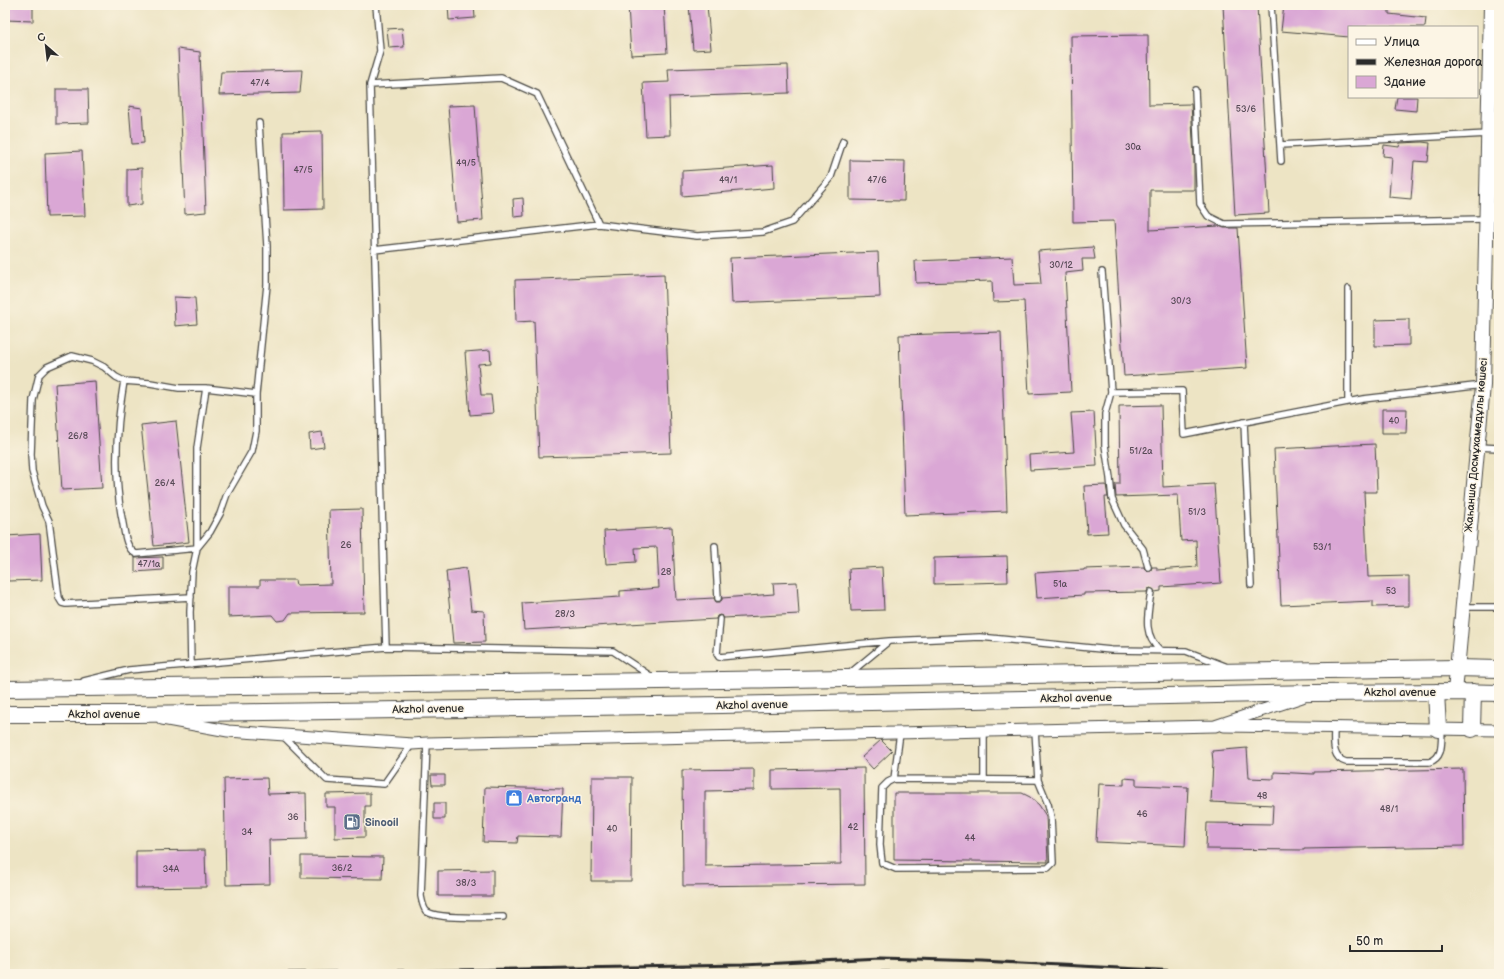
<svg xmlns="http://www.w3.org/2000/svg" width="1504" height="979" font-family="'Balsamiq Sans',sans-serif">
<rect width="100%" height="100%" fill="#fcf5e5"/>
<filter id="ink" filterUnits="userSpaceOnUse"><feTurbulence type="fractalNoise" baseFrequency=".025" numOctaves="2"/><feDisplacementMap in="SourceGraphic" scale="8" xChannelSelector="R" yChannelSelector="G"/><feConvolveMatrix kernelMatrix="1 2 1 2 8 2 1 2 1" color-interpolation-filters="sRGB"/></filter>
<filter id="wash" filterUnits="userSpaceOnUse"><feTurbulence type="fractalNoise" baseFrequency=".012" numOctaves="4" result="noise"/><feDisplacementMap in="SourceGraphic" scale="16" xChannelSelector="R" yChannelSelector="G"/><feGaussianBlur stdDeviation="0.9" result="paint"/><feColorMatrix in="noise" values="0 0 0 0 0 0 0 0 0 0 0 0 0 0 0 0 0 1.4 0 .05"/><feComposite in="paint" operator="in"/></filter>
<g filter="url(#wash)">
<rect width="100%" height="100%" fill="#ede4c4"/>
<g id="blocks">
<!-- building -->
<path fill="#daa7d5" d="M5 5H33V21L5 20Z
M448 5H474L475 18 449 20Z
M628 5H664L667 53 631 55Z
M689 5H707L711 49 693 50Z
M1223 5H1257L1269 213 1235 215Z
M1284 5H1332L1389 10V14L1426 18 1425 27H1349V37L1281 31Z
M402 28 404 47 389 48 387 29Z
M1148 35 1149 105 1191 104 1194 158V190H1150V230L1219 226 1224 228H1238L1247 368 1124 376 1114 221 1073 222 1071 36Z
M178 49 200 52 206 212 185 214Z
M788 65 789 93 669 97 670 135 646 136 643 83 669 82 668 69Z
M302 70 300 93 219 95 221 72Z
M56 89H88L89 123 56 124Z
M1397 97H1417L1416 111 1395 109Z
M475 105 483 220 457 222 448 106Z
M129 106 142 108 144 143 132 144Z
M322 131 323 209 284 210 283 132Z
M1422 142 1430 143 1428 162 1414 161 1411 199 1389 197 1392 157 1383 156 1384 145 1399 147 1400 143Z
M82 151 85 216 47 217 45 153Z
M850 160 905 161 904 201 850 200Z
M773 165 774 188 682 196V171Z
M142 168V204L127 206V169Z
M523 198 524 216 514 217 513 199Z
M1093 247 1095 259H1082L1083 271 1065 273 1071 392 1029 394 1024 301 993 302 992 281 916 283 915 261 1012 257 1014 285 1041 284 1038 251Z
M878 252 880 297 732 303 730 258Z
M664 274 671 453 539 457 534 321 516 322 515 280Z
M174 297 195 298 197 324 175 326Z
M1409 319V345L1375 346V320Z
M1001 332 1007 511 905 515 899 335Z
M490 350 491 363 478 364 481 395H491L493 413 470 415 465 352Z
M95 381 102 488 62 490 55 384Z
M1161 405 1163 487 1214 484 1221 583 1161 587V591L1155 592 1151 588 1148 589 1147 592 1084 593V595L1037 598 1035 573 1084 570V569L1144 567 1145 570 1149 571 1151 570 1152 567H1157V570L1197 567 1196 540 1181 541 1178 495 1116 497 1115 484H1120L1119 406Z
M1382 409H1407L1406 433H1382Z
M1094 412 1097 466 1030 470 1029 455 1074 452 1071 413Z
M176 421 189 542 154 546 141 425Z
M322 432 324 447 310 449 309 434Z
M1375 444 1377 492H1364L1368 577 1409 576V606L1373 607V601L1281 605 1274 449Z
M1106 485 1108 497H1105L1108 533 1087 534 1084 486Z
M362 509 364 612 290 613 285 620 277 621 272 615 228 617V586H260V580H295L296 585 331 584 329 510Z
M672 527 676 600 714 598 716 602H719L722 600V598L774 594 773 583 797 582 799 614 724 618 720 615 717 616 716 619 524 630 522 603 620 597V591L659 588 657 547 635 548 636 562 606 564 604 531Z
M40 534 42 580 8 581 6 536Z
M1007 556 1008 582 934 584V558Z
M163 557V570L135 572V558Z
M882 567 884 610 851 611 849 569Z
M466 568 471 610 484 611 485 642 453 643 446 571Z
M881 740 892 751 873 769 862 757Z
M1247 748 1249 778 1274 779V772L1314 774V772L1463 769 1464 846 1304 849V850L1206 849 1207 823 1272 824 1273 805 1211 802 1213 762 1212 751Z
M864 768 865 884 683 886 682 770 754 769V790L705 791V866L841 864 840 788 772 789V770Z
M431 775H445V785H432Z
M592 777H632L631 881H591Z
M267 778 268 794 306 793 307 839 269 840 270 884 226 885 224 779Z
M1124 778 1136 779V785L1188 787 1185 846 1096 842 1099 784 1124 785Z
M485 787 563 789 561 837 518 836 517 843 483 842Z
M370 793V806H365V837L335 838V807H326V794Z
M894 793H1022L1030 797 1039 805 1046 816 1048 862 894 860Z
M434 803H445V819H434Z
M205 850 206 887 136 888V851Z
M301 856 383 857 382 879 301 878Z
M493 870V896H438V871Z"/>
</g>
</g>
<g filter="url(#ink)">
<use href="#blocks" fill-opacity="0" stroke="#484742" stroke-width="1"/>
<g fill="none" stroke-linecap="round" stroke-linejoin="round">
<defs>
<path id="service" d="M376 5 380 51 370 85 386 647
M1271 5 1281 161
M370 85 501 78 537 94 599 224
M1195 90 1200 204 1208 216 1224 224 1486 219
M1280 145 1488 134
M374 250 599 224 697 236 763 232 792 222 831 177 843 141
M1102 272 1111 392 1182 391 1184 434 1363 399 1483 385
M1348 289V402
M124 381C116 428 113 477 123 524 125 535 126 548 136 554L197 548V448L206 388
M1111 392 1105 414V445L1110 478 1112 499 1124 525 1143 549 1148 567
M1244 422 1251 585
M1477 447 1499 448
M715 546 718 598
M1151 592C1148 614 1142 634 1160 650
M191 597 66 604 62 603 59 598 49 521 42 506 32 471 31 454 33 400 39 375 47 367 72 356 92 361 104 367 116 377 124 381 150 383 179 388H206L256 394
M1463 607H1499
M720 619 717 654 719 657 889 641
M191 665 190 612 192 572 197 548 210 532 220 514 227 494 252 451 256 431V394L267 285V246L259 123
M849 674 889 641 980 637 1111 650 1186 651 1225 666
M84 681 129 670 386 647 613 651 652 677
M1334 728C1334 741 1331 758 1346 762H1429C1444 758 1441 742 1442 729
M984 731V780
M900 733 894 779 888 782 882 788 880 845 882 863 896 869 1048 868 1053 863 1051 817 1048 804 1038 780 1035 730
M283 736 327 780 384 784 412 744
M427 743 421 896C422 901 423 907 426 911 436 920 487 917 503 917
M894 779 1038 780"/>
<path id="minor" d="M162 719 228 731 412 744 427 743 1215 726 1302 697
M1224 726 1499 730"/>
<path id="tertiary" d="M1455 692 1483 385 1491 5"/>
<path id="secondary" d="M5 689 659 681 1456 668 1499 669
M1436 692 1438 729
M5 714H136L721 705 1314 693 1455 692 1499 693
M1472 729 1473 692"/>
</defs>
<!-- service casing -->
<use href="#service" stroke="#484742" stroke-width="8"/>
<!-- minor casing -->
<use href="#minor" stroke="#484742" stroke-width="13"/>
<!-- tertiary casing -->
<use href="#tertiary" stroke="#484742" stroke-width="16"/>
<!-- secondary casing -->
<use href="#secondary" stroke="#484742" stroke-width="18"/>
<!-- service -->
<use href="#service" stroke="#fff" stroke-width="5.5"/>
<!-- minor -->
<use href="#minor" stroke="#fff" stroke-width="11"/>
<!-- tertiary -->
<use href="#tertiary" stroke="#fff" stroke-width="14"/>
<!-- secondary -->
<use href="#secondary" stroke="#fff" stroke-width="16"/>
<!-- rail -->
<path stroke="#2b2b2b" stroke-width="3" d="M222 974 743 965 880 958 981 961 1238 974
M794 974 886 972 950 974"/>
</g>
</g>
<!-- icons -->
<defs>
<symbol id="shop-square" viewBox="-11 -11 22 22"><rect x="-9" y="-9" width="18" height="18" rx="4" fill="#3f7fe0" stroke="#fcf5e5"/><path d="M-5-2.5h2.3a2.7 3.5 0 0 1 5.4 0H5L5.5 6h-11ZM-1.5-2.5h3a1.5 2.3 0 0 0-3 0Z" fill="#fff"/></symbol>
<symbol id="fuel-square" viewBox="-11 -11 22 22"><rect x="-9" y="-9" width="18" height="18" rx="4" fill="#5c6f8a" stroke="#fcf5e5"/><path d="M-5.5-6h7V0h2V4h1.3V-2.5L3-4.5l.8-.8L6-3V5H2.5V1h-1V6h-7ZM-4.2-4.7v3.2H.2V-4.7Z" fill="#fff"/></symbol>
</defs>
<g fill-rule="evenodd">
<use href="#shop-square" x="504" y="788" width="20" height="20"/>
<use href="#fuel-square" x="342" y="812" width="20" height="20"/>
</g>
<g text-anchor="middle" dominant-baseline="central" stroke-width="3" stroke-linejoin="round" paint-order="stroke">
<!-- number labels -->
<g font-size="9" fill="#574a56">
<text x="260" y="83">47/4</text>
<text x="1246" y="109">53/6</text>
<text x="1133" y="147">30а</text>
<text x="466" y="163">49/5</text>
<text x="303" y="170">47/5</text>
<text x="728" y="180">49/1</text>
<text x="877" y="180">47/6</text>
<text x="1061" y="265">30/12</text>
<text x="1181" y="301">30/3</text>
<text x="1394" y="421">40</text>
<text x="78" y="436">26/8</text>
<text x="1141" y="451">51/2а</text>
<text x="165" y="483">26/4</text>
<text x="1197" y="512">51/3</text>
<text x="346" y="545">26</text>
<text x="1322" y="547">53/1</text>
<text x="149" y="564">47/1а</text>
<text x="666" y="572">28</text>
<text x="1060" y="584">51а</text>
<text x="1391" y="591">53</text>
<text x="565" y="614">28/3</text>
<text x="1262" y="796">48</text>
<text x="1389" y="809">48/1</text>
<text x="1142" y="814">46</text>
<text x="293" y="817">36</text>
<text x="853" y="827">42</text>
<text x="612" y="829">40</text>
<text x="247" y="832">34</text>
<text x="970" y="838">44</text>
<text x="342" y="868">36/2</text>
<text x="171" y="869">34А</text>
<text x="466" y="883">38/3</text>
</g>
<!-- street labels -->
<g font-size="11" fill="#2b2b2b" stroke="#fcf5e5">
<text transform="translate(1476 445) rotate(-85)">Жаһанша Досмұхамедұлы көшесі</text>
<text x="1400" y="692">Akzhol avenue</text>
<text transform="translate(1076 698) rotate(-1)">Akzhol avenue</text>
<text transform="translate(752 705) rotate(-1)">Akzhol avenue</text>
<text transform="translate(428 709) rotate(-1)">Akzhol avenue</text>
<text x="104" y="714">Akzhol avenue</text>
</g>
<!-- shop labels -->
<g font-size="11" font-weight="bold" fill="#366cbe" stroke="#fcf5e5" text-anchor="start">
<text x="527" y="798">Автогранд</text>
</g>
<!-- service labels -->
<g font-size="11" font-weight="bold" fill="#4e5e75" stroke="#fcf5e5" text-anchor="start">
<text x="365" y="822">Sinooil</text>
</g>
</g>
<!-- margin -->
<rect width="1504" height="979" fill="none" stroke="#fcf5e5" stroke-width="20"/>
<!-- legend -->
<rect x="1348" y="26" width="130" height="72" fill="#fcf5e5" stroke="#a8a49b"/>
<rect x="1356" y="39" width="20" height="6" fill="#ffffff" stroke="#a8a49b"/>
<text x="1384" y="46" font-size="12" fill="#2b2b2b">Улица</text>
<rect x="1356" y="59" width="20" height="6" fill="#2b2b2b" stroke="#a8a49b"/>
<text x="1384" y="66" font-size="12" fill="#2b2b2b">Железная дорога</text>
<rect x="1356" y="76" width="20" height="12" fill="#daa7d5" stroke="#a8a49b"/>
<text x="1384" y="86" font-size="12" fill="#2b2b2b">Здание</text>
<!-- north arrow -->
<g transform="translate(46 46) rotate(332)" stroke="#fcf5e5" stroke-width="3" paint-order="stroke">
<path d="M0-3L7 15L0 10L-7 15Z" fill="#2b2b2b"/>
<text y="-6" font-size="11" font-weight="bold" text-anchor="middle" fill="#2b2b2b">С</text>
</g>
<!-- scale -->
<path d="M1350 945v6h92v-6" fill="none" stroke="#2b2b2b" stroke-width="2"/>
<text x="1356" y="945" font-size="12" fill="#2b2b2b" stroke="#fcf5e5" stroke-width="3" paint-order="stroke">50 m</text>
</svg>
